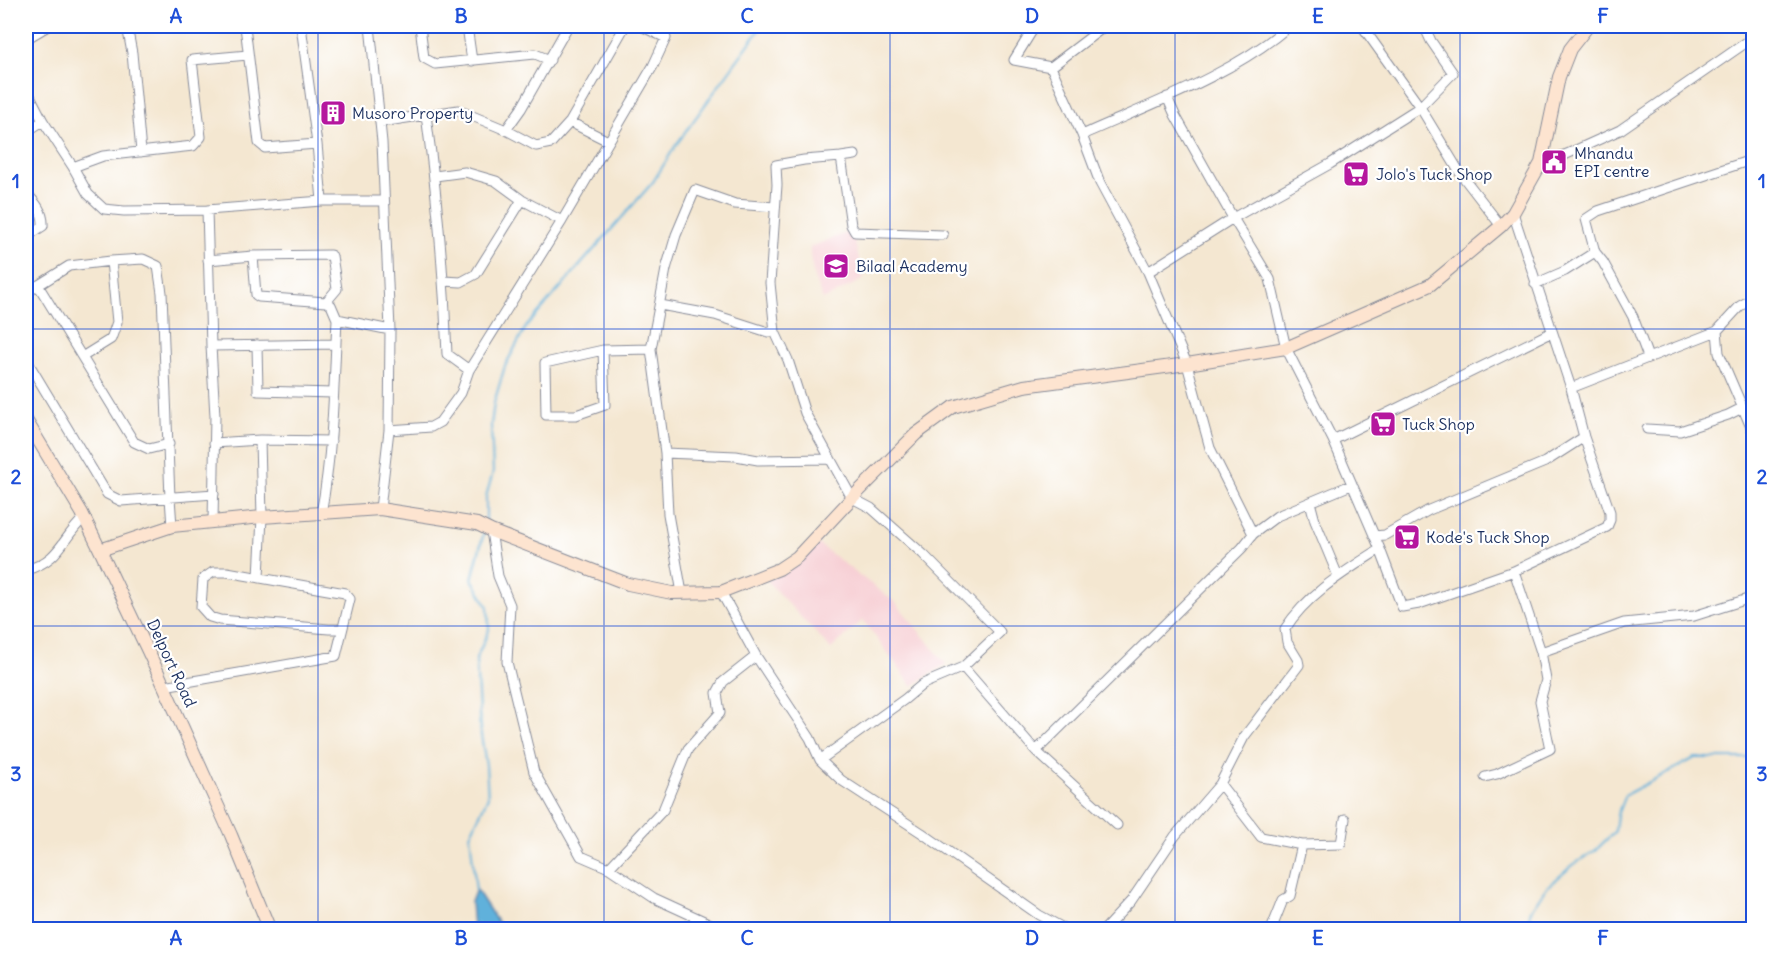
<svg xmlns="http://www.w3.org/2000/svg" width="1779" height="955" font-family="Delius,sans-serif">
<rect width="100%" height="100%" fill="#fff"/>
<filter id="ink" filterUnits="userSpaceOnUse"><feTurbulence type="fractalNoise" baseFrequency=".0167" numOctaves="2"/><feDisplacementMap in="SourceGraphic" scale="12" xChannelSelector="R" yChannelSelector="G"/><feConvolveMatrix kernelMatrix="1 2 1 2 8 2 1 2 1" color-interpolation-filters="sRGB"/></filter>
<filter id="wash" filterUnits="userSpaceOnUse"><feTurbulence type="fractalNoise" baseFrequency=".008" numOctaves="4" result="noise"/><feDisplacementMap in="SourceGraphic" scale="24" xChannelSelector="R" yChannelSelector="G"/><feGaussianBlur stdDeviation="1.35" result="paint"/><feColorMatrix in="noise" values="0 0 0 0 0 0 0 0 0 0 0 0 0 0 0 0 0 1.4 0 .05"/><feComposite in="paint" operator="in"/></filter>
<g filter="url(#wash)">
<rect width="100%" height="100%" fill="#f4e7d1"/>
<!-- built -->
<path fill="#f7cfd4" d="M852 231 864 279 823 300 814 278 810 255V247Z
M817 543 896 603 946 664 912 686 863 620 831 649 767 581Z"/>
<!-- water -->
<path fill="#60b1db" stroke="#3e709c" stroke-width="1.5" d="M476 889 502 929H473L471 902Z"/>
<g fill="none" stroke-linecap="round" stroke-linejoin="round">
<!-- stream -->
<path stroke="#60b1db" stroke-width="2" d="M486 523V497L493 472 491 425 494 403 505 366 526 327 653 182 676 145 762 26
M476 891 470 835 488 797 486 765 480 729 476 659 489 630 488 607 472 579 484 532
M1520 930 1528 922 1531 910 1546 888 1573 865 1596 850 1615 831 1617 815 1625 795 1695 758H1749L1754 751"/>
</g>
</g>
<g filter="url(#ink)">
<g fill="none" stroke-linecap="round" stroke-linejoin="round">
<defs>
<path id="street" d="M127 26 132 53 141 152
M245 26 259 143 265 148 317 144
M301 26 317 144 322 201
M370 26 382 142 390 330 389 430 380 509
M420 26 424 58 435 64 535 54 550 60
M467 26 472 61
M1035 26 1014 60 1051 67 1105 26
M1362 26 1420 107 1460 173 1501 226
M26 39 48 26
M1051 67 1082 135 1100 183 1148 272 1187 364 1210 448 1253 534
M26 88 43 121 73 167 88 194 104 209 124 211 207 210 322 201H384
M1167 97 1175 115 1233 218 1270 279 1286 348 1333 440 1380 549 1402 607 1419 604 1514 571 1607 527 1610 520V512L1584 437 1571 388 1513 213
M426 115C437 194 444 274 447 354L469 370
M381 122 458 110 506 130 536 146 551 143 570 122 625 26
M570 122 608 141
M506 130 521 109 568 26
M26 132 43 121
M1082 135C1151 104 1232 75 1289 26
M841 157 855 155
M1541 163 1567 154 1620 130 1754 37
M73 167 103 156 193 146 201 137 192 60 248 55
M435 176 465 172 496 181 522 200 562 221
M26 193C35 202 44 212 43 226L26 237
M775 207 735 204 695 190 676 235 666 269 651 349 665 453 736 456 758 460 830 459
M207 210 211 346 215 416 213 522
M253 256 256 295 259 297 326 302 331 305 337 319C334 384 333 450 321 514
M208 260 253 256 330 255 332 256 337 289 326 302
M1148 272 1233 218 1330 164 1420 107 1453 73 1431 41 1424 26
M444 281 461 282 476 274 522 200
M1535 284 1565 271 1595 252
M38 285 134 442 149 449 169 444
M26 293 69 266 111 261 143 259 158 266 162 293 170 498 172 526
M660 305 715 315 768 332H775
M337 319 390 330
M1717 331 1719 353 1754 434
M257 345 258 391 333 393
M211 346 336 344
M603 350 605 405 576 415H546L545 363 603 350 651 349
M82 357 111 339 117 322 111 261
M1648 357 1633 317 1603 262 1595 252 1586 219 1598 211 1754 159
M26 359 107 494 121 501 214 494
M1571 388 1717 331 1740 306 1754 298
M1647 429 1680 431 1728 415 1742 408
M389 430 431 427 440 422 461 393 469 370 562 221 653 66 666 38 641 26
M1333 440 1552 332
M214 443 260 440 331 441
M665 453 668 514 682 593
M1310 502 1315 521 1338 576
M491 531 498 576 510 605 507 662 534 772 581 856 609 868 663 810 688 749 720 713 717 693 723 682 756 656
M1374 536 1385 535 1429 510 1545 462 1584 437
M26 570C61 560 61 539 84 518
M259 577 262 517 260 440
M721 592 756 656 810 738 820 760 841 780 922 833 1039 915 1067 930
M1541 652 1624 623 1694 616 1754 597
M963 667 1036 751 1117 825
M164 686 336 656 350 599 345 593 227 572H213L203 579 201 607 210 617 220 620 329 629H342
M1036 751 1242 548 1253 534 1277 516 1351 485
M820 760 905 699 923 684 963 667 1000 632 923 554 871 508 852 498 805 413 788 360 775 332 770 283 777 185 776 165 804 160 841 157 851 225 855 232 943 235
M1485 777 1497 774 1550 749 1540 701 1546 680 1541 652 1514 571
M1220 784 1261 837 1302 845 1341 844 1345 819
M609 868 654 898 715 926
M1104 930 1131 901 1175 836 1220 784 1244 737 1299 665 1298 660 1287 642 1285 629C1307 594 1346 571 1380 549
M1271 930 1283 900 1290 896 1302 845"/>
<path id="secondary" d="M26 420 82 513 100 550 155 666 231 835 270 930
M100 550 172 526 262 517 380 509 477 524 491 531 628 584 672 593 721 592 779 569 797 557 852 498 916 434 953 407 1024 386 1187 364 1286 348 1430 285 1501 226 1513 213 1541 163 1559 77 1570 49 1588 26"/>
</defs>
<!-- street casing -->
<use href="#street" stroke="#888b98" stroke-width="11"/>
<!-- secondary casing -->
<use href="#secondary" stroke="#888b98" stroke-width="14"/>
<!-- street -->
<use href="#street" stroke="#fff" stroke-width="9"/>
<!-- secondary -->
<use href="#secondary" stroke="#fde4d0" stroke-width="12"/>
</g>
</g>
<!-- grid -->
<path fill="none" stroke="#1d4ed8" stroke-width="1.5" stroke-opacity="0.55" d="M318 26V930M604 26V930M890 26V930M1175 26V930M1460 26V930M26 329H1754M26 626H1754"/>
<!-- icons -->
<defs>
<symbol id="building-square" viewBox="-11 -11 22 22"><rect x="-9" y="-9" width="18" height="18" rx="4" fill="#b5179e" stroke="#fff"/><path d="M-4-6H4V6H1V3H-1V6H-4ZM-2.5-4.3h1.7v1.8h-1.7ZM.8-4.3h1.7v1.8H.8ZM-2.5-1h1.7V.8h-1.7ZM.8-1h1.7V.8H.8Z" fill="#fff"/></symbol>
<symbol id="civic-square" viewBox="-11 -11 22 22"><rect x="-9" y="-9" width="18" height="18" rx="4" fill="#b5179e" stroke="#fff"/><path d="M-.6-6.5H3V-4.5H.6V-3L4-1V1h2V6H-6V1h2V-1L-.6-3ZM-1.2 2.5V6h2.4V2.5Z" fill="#fff"/></symbol>
<symbol id="supermarket-square" viewBox="-11 -11 22 22"><rect x="-9" y="-9" width="18" height="18" rx="4" fill="#b5179e" stroke="#fff"/><path d="M-6-5.5h2.5l.6 2H6L4.5 2H-2.5L-4.4-4H-6ZM-1.5 3.2a1.3 1.3 0 1 0 .1 0ZM3 3.2a1.3 1.3 0 1 0 .1 0Z" fill="#fff"/></symbol>
<symbol id="school-square" viewBox="-11 -11 22 22"><rect x="-9" y="-9" width="18" height="18" rx="4" fill="#b5179e" stroke="#fff"/><path d="M0-5L7-2L0 1L-7-2ZM-4 1L0 2.5L4 1V4Q0 6-4 4Z" fill="#fff"/></symbol>
</defs>
<g fill-rule="evenodd">
<use href="#building-square" x="318" y="98" width="30" height="30"/>
<use href="#civic-square" x="1539" y="147" width="30" height="30"/>
<use href="#supermarket-square" x="1341" y="159" width="30" height="30"/>
<use href="#school-square" x="821" y="251" width="30" height="30"/>
<use href="#supermarket-square" x="1368" y="409" width="30" height="30"/>
<use href="#supermarket-square" x="1392" y="522" width="30" height="30"/>
</g>
<g text-anchor="middle" dominant-baseline="central" stroke-width="4.5" stroke-linejoin="round" paint-order="stroke">
<!-- poi labels -->
<g font-size="16" fill="#1b2f5e" stroke="#fff" text-anchor="start">
<text x="352" y="113">Musoro Property</text>
<text x="1574" y="153">Mhandu<tspan x="1574" dy="18">EPI centre</tspan></text>
<text x="1376" y="174">Jolo's Tuck Shop</text>
<text x="856" y="266">Bilaal Academy</text>
<text x="1402" y="424">Tuck Shop</text>
<text x="1426" y="537">Kode's Tuck Shop</text>
</g>
<!-- street labels -->
<g font-size="16" fill="#1b2f5e" stroke="#fff">
<text transform="translate(172 663) rotate(65)">Delport Road</text>
</g>
</g>
<!-- margin -->
<rect width="1779" height="955" fill="none" stroke="#fff" stroke-width="66"/>
<rect x="33" y="33" width="1713" height="889" fill="none" stroke="#1d4ed8" stroke-width="2"/>
<g font-size="20" text-anchor="middle" font-weight="bold" fill="#1d4ed8">
<text x="176" y="23">A</text>
<text x="461" y="23">B</text>
<text x="747" y="23">C</text>
<text x="1032" y="23">D</text>
<text x="1318" y="23">E</text>
<text x="1603" y="23">F</text>
<text x="16" y="188">1</text>
<text x="1762" y="188">1</text>
<text x="16" y="484">2</text>
<text x="1762" y="484">2</text>
<text x="16" y="781">3</text>
<text x="1762" y="781">3</text>
<text x="176" y="945">A</text>
<text x="461" y="945">B</text>
<text x="747" y="945">C</text>
<text x="1032" y="945">D</text>
<text x="1318" y="945">E</text>
<text x="1603" y="945">F</text>
</g>
</svg>
